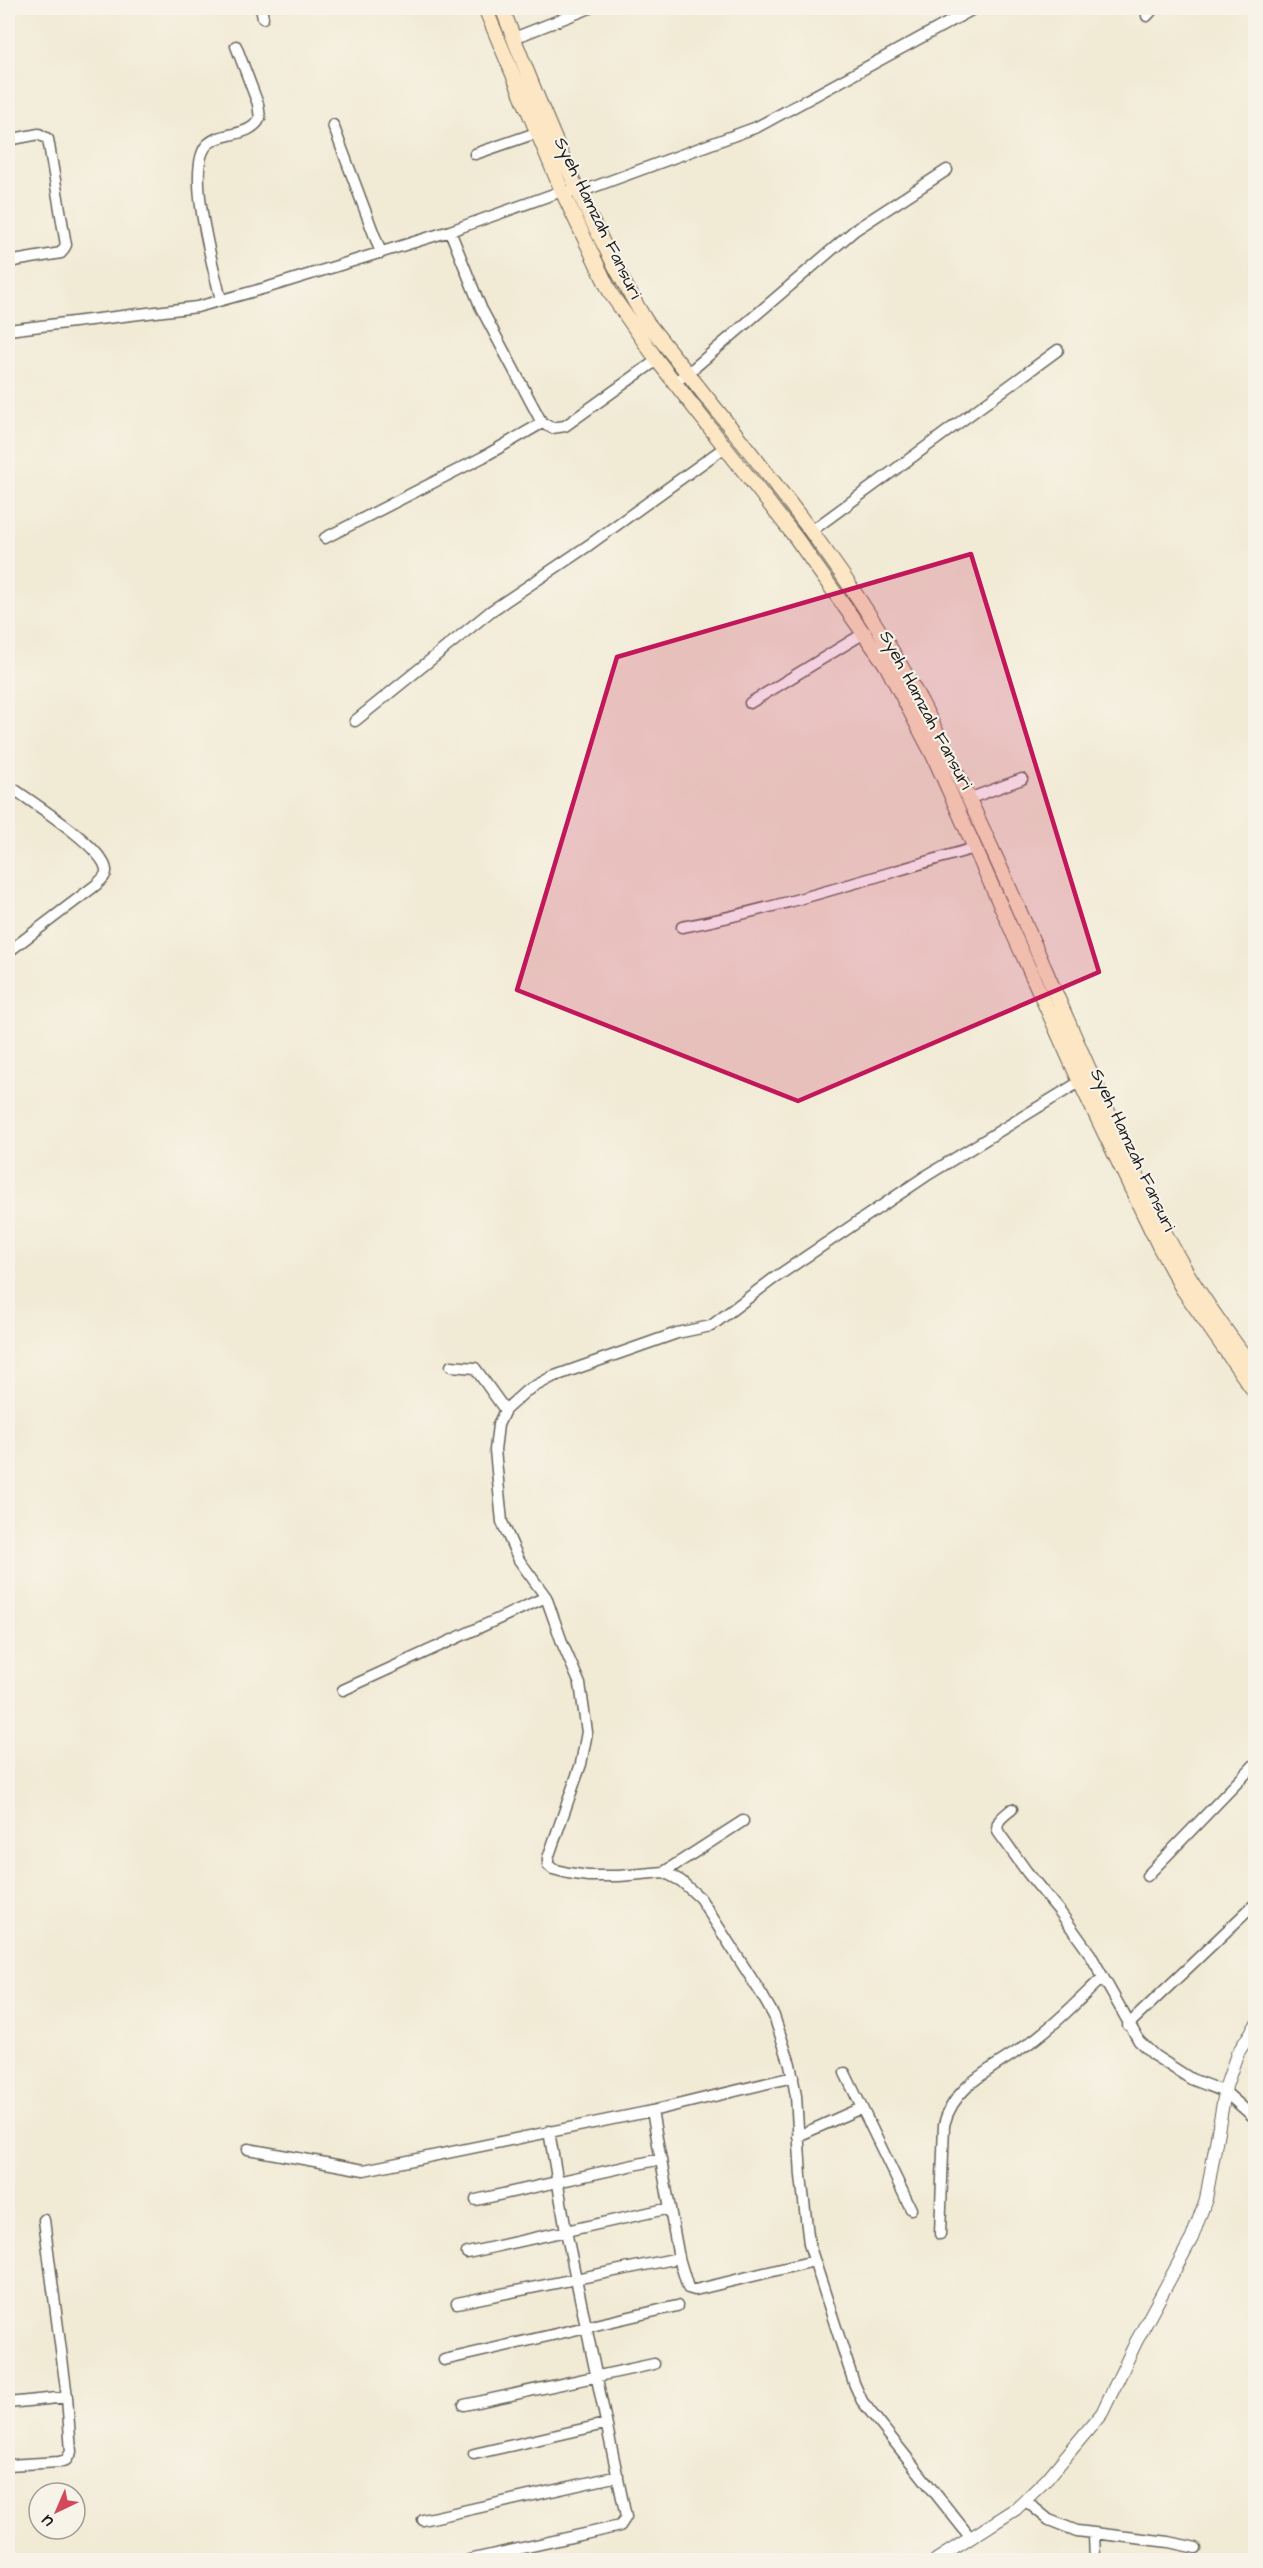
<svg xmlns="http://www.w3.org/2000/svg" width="1263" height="2568" font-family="'Architects Daughter',sans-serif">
<rect width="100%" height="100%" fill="#f7f3e8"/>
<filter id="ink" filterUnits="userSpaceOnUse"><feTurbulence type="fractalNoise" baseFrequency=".0167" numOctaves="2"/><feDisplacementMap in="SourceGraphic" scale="12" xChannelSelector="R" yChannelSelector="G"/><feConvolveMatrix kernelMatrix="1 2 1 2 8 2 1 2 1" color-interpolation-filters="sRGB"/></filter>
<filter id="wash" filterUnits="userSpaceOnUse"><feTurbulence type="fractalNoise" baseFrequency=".008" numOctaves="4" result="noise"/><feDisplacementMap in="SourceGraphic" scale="24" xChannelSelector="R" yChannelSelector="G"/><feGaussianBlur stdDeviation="1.35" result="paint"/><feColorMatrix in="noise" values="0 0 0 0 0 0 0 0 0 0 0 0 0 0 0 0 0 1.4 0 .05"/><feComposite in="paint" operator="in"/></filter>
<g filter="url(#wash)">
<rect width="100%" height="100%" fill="#f1ead4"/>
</g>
<g filter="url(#ink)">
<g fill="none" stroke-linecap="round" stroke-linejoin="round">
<defs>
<path id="minor" d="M261 8 263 18
M1147 16 1154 8
M514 38 590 8
M333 125 381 253
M8 140 39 134 48 139 66 245 61 253 8 262
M475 154 536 133
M450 231 481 308 542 423 552 428 565 426 657 360
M221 300C214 269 184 166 208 144 222 131 250 138 260 118L258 104 236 46
M8 330 197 307 269 287 450 231 562 191 580 192 757 127 975 8
M674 382 687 374 855 230 947 170
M810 532 1058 350
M325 538 483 457 542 423
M750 703 866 632
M355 721 491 611 589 545 725 447
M8 785C27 799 104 847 106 870 107 876 100 881 96 885L8 952
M968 799 1022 779
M682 927C781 908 878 875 975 848
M451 1366 475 1368 505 1410
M343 1690 546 1597
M1012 1809C1004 1816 993 1822 999 1833L1027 1872 1060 1912 1090 1954 1139 2041 1155 2056 1191 2079 1225 2092 1256 2119
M664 1872 743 1821
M1147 1876 1256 1763
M1128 2025 1256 1903
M845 2073 911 2209
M652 2111 679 2258 688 2288 695 2290 814 2261
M798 2136 861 2108
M248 2149 364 2170 652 2111 793 2077
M476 2200 661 2159
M940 2234 944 2125C954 2080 1008 2062 1040 2035 1062 2018 1082 1997 1102 1978
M467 2253 670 2208
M457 2303 679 2258
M444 2360 677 2306
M8 2403 67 2397
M464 2405 654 2364
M474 2454 605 2424
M8 2465 59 2462 66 2460 71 2452 67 2397 44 2220
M1026 2501 1049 2520 1077 2531 1169 2542 1196 2548
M423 2520 618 2476
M1094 2535 1095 2560
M970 2537 862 2401 854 2383 809 2244 801 2176 796 2096 790 2064 774 2016 762 1995 700 1898 681 1881 664 1872 619 1876H588L568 1873 553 1869 548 1865V1858L581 1764 587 1732 580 1684 563 1645 546 1597 519 1560 502 1522 495 1450 498 1425 505 1410 526 1391 552 1377 677 1333 711 1326 773 1279 926 1176 1086 1078
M469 2560 620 2526 626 2517 566 2231 549 2131"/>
<path id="tertiary" d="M936 2560 1016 2509 1047 2479 1102 2413 1136 2342 1192 2238 1206 2199 1226 2086 1237 2054 1256 2025"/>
<path id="secondary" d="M485 8 562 191 611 294 657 360 796 538 886 665 933 755 1079 1080 1160 1248 1182 1288 1256 1394
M502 8C543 114 587 223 646 321 747 450 859 577 933 725 991 840 1040 960 1093 1078 1122 1142 1150 1210 1186 1271 1207 1306 1232 1339 1256 1372"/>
</defs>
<!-- minor casing -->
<use href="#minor" stroke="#67645c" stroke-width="13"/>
<!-- tertiary casing -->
<use href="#tertiary" stroke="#67645c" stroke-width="14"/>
<!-- secondary casing -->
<use href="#secondary" stroke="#67645c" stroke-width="16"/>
<!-- minor -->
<use href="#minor" stroke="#fff" stroke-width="10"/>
<!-- tertiary -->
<use href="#tertiary" stroke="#fff" stroke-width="12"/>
<!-- secondary -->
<use href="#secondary" stroke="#fce6c4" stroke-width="14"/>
</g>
</g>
<!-- marked area -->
<path fill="#c2185b" fill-opacity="0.2" stroke="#c2185b" stroke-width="4.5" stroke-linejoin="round" d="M971 554 1099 972 798 1101 517 990 617 657Z"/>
<g text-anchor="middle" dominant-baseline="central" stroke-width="4.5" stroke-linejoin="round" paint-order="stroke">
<!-- street labels -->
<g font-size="18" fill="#1c1c1c" stroke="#f7f3e8">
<text transform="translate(598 218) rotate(64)">Syeh Hamzah Fansuri</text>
<text transform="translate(926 710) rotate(62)">Syeh Hamzah Fansuri</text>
<text transform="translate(1133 1150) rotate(65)">Syeh Hamzah Fansuri</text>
</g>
</g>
<!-- margin -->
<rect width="1263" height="2568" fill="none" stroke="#f7f3e8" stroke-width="30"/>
<!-- north arrow -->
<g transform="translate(57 2511) rotate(224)"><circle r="28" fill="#f7f3e8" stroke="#9f9d96" stroke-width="1.5"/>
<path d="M0-4.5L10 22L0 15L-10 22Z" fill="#d1495b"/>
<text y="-9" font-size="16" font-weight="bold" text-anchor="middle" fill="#1c1c1c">U</text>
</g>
</svg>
